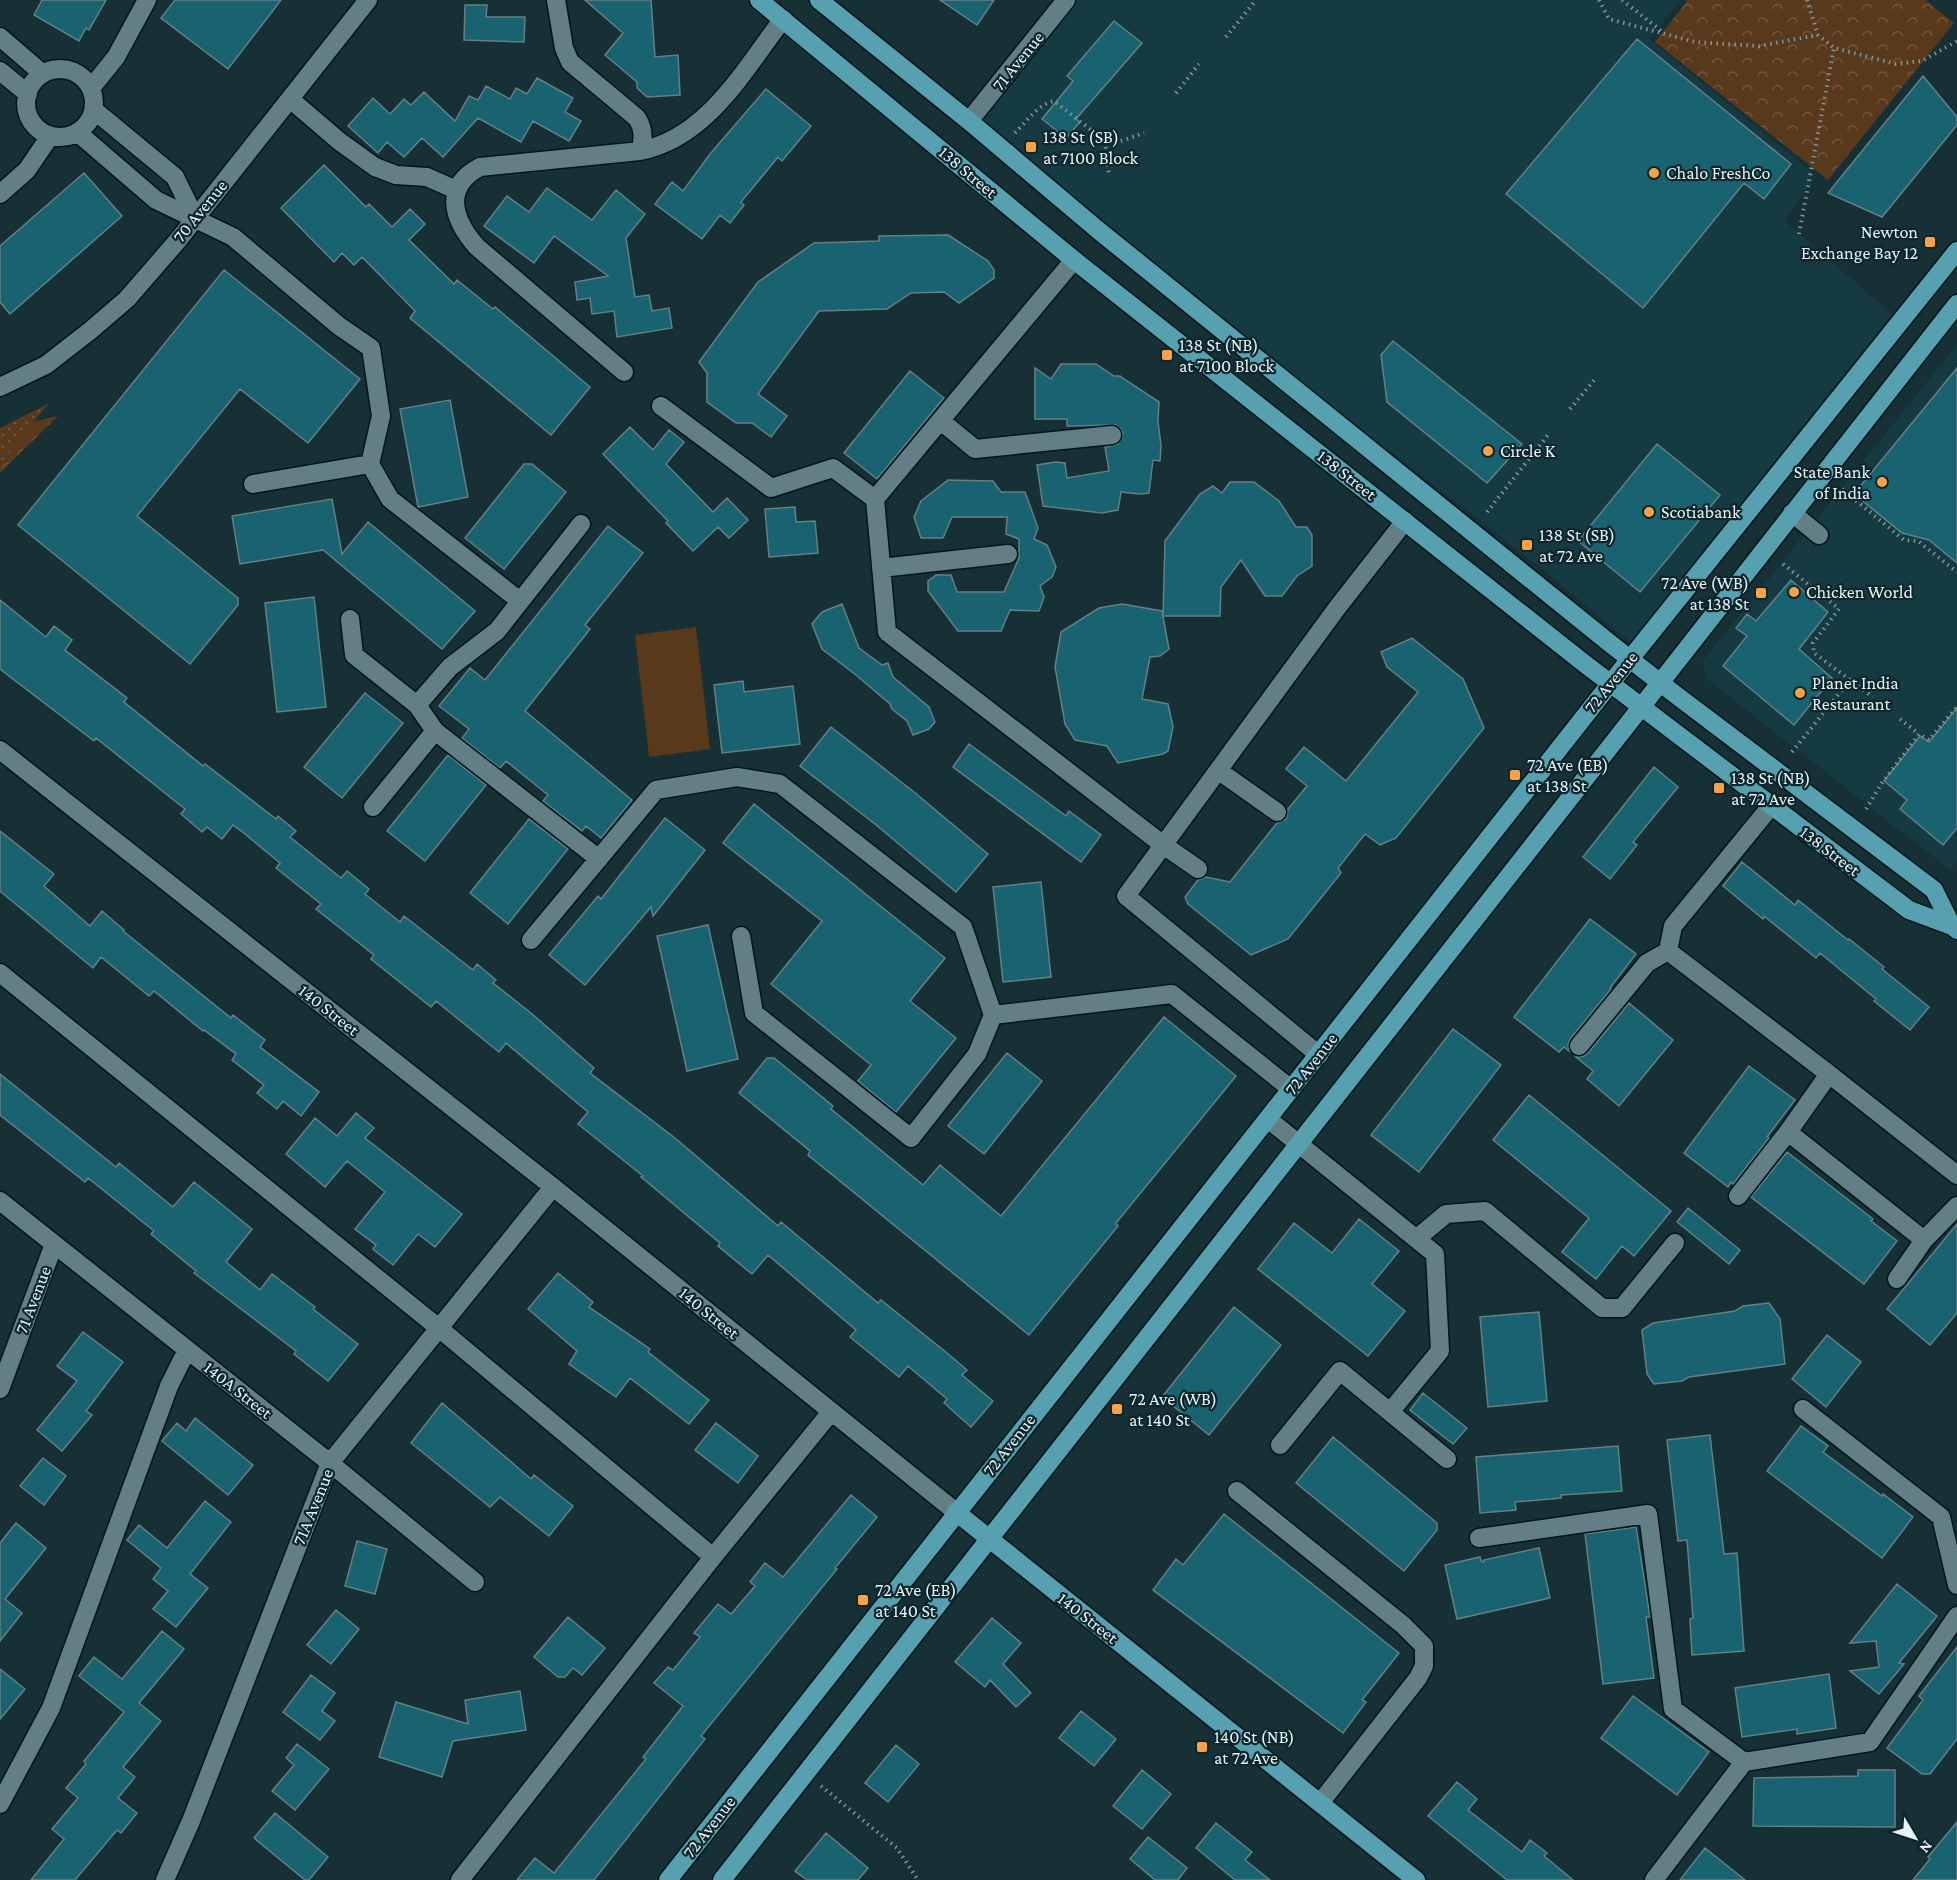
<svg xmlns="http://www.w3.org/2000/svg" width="1957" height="1880" font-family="'Crimson Pro',serif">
<defs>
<pattern id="forest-crowns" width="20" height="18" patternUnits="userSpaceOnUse" patternTransform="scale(1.5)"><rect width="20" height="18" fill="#59391b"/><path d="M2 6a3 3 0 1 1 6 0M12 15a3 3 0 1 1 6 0" fill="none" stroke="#71563d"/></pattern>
<pattern id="park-dots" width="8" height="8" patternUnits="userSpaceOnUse" patternTransform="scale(1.5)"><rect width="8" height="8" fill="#59391b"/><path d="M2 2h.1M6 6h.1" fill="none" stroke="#71563d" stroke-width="1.8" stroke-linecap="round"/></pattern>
</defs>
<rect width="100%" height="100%" fill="#173035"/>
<!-- built -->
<path fill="#163a41" d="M1062 0H1681L1649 39 1816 176 1785 221 1892 314 1635 646 1546 572 964 121Z
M1957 344V862L1950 870 1707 679 1702 662Z"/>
<!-- green -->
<path fill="#59391b" d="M696 627 710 749 649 757 635 635Z"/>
<!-- forest -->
<path fill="url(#forest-crowns)" d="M1688 0H1925L1954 23 1828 180 1655 42Z
M58 416 0 473V429Z"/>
<!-- park -->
<path fill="url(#park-dots)" d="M48 404 0 464V428Z"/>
<!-- building -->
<path fill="#196371" stroke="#647f85" stroke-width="1.5" d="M42 0H106L89 30 86 28 79 41 34 15Z
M175 0H281L228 69 161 18Z
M585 0H651L655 57 678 55 680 95 647 97 637 88V82L605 55 623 33Z
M940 0H994L977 25Z
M465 5H487L486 17H525L524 42 464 40Z
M1114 21 1142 43 1076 119 1080 122 1066 138 1042 119 1073 81 1067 76Z
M1637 39 1791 164 1764 199 1744 183 1643 308 1506 194Z
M1923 76 1957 117V125L1882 217 1828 193Z
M537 78 573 98 565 112 581 121 569 141 533 121 521 142 478 118 443 157 422 138 404 157 387 142 378 153 348 126 373 98 390 114 404 99 411 105 424 92 455 121 469 96 478 100 486 86 510 99 516 88 527 94Z
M766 89 811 126 782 161 778 157 741 202 744 205 730 223 720 215 702 239 655 204 672 182 683 191 710 154Z
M324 165 366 207 369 204 392 227 410 209 425 224 409 240 454 284 457 280 493 309 495 307 590 387 551 435 410 318 415 311 362 257 354 265 342 253 334 262 281 208Z
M84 173 122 216 10 314 0 302V246Z
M547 188 592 220 616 190 645 214 626 238 635 297 649 295 652 311 669 308 672 328 617 337 614 311 592 314 590 298 577 300 575 282 608 276 554 236 534 263 484 226 507 196 529 212Z
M948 235 988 261 994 270V278L959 303 944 292 911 293 887 309 819 311 758 394 787 416 771 437 752 423H736L707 402V373L699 362 758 282 814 243 879 241V236Z
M224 270 360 379 308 443 240 389 137 516 238 598V605L190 664 18 525Z
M1393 341 1522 444 1487 483 1387 402 1381 355Z
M1061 364H1096L1114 376H1120L1127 381 1159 402 1158 421 1161 446 1160 461 1153 460 1149 493 1140 494 1121 492 1118 510 1102 513 1043 506 1037 465 1056 462 1065 463 1067 478 1109 471 1105 447 1118 444 1123 434 1121 429 1116 425 1067 426V419H1035V368L1051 379Z
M1957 368V563L1929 540 1902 533 1854 494Z
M910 371 944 398 877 479 844 453Z
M450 400 468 497 418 507 400 409Z
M630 427 653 450 669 430 684 442 666 464 713 512 727 498 748 520 729 538 718 527 693 551 666 523 668 521 603 454Z
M1657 444 1720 495 1640 592 1578 541Z
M524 464H532L566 492 504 569 465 538Z
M948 480 993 481 1001 492H1025L1038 528 1034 539 1047 545 1056 567 1052 577 1040 586 1044 597 1039 611 1010 610 1001 631H958L928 591V581L936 575H951L957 592H1004L1019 558V539L1006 534 1007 517H952L943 538H921L914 517 921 501Z
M1230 482H1254L1279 501 1296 527H1307L1312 535V566L1297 576 1282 596H1265L1241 560 1221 587 1220 616H1163L1165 541 1200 494 1213 486 1222 493Z
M332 499 342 554 368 522 475 611 442 649 323 550 240 564 232 516Z
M795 507 796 522 815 521 818 553 769 557 765 509Z
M608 526 643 553 585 625 590 629 525 711 632 800 601 838 586 826 582 831 543 801 548 795 506 761 500 768 462 738 469 729 439 706 470 668 485 680Z
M1791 580 1828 612 1799 649 1832 678 1794 725 1723 666 1747 636 1736 628 1747 614 1756 621Z
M314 597 326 707 277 712 265 603Z
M0 600 46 637 54 626 72 640 65 650 127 698 124 702 203 766 205 764 276 819 278 816 296 831 290 837 341 878 347 871 369 889 365 894 400 922 404 916 473 970 477 964 496 980 493 983 531 1013 594 1068 590 1073 675 1138 778 1226 781 1222 878 1303 881 1300 947 1353 967 1370 962 1375 993 1401 971 1427 944 1403 947 1399 908 1366 899 1377 850 1337 856 1330 768 1255 752 1274 718 1246 720 1243 641 1177 643 1176 578 1124 588 1112 506 1043 499 1052 436 1001 431 1007 371 959 374 955 316 909 321 904 276 868 280 863 245 834 233 825 222 839 207 827 202 832 181 814 185 809 96 738 94 741 0 669Z
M842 604 859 648 882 665 888 663 893 677 929 707 935 722 929 729 913 735 907 721 892 709 890 704 856 675 822 649 812 624 822 612Z
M1122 604 1162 611 1169 649 1160 656 1150 657 1142 699 1168 704 1173 727 1168 751 1163 754 1118 763 1107 746 1075 740 1065 724 1055 667 1061 632 1099 608Z
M1412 638 1463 679 1484 728 1396 838 1380 845 1365 834 1338 868 1341 873 1288 939 1251 955 1188 904 1185 897 1198 880 1206 877 1230 882 1277 823 1286 819 1288 809 1307 786 1286 769 1304 747 1346 781 1418 692 1387 667 1381 652Z
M743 681 744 692 793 686 800 744 722 753 714 685Z
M365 693 403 723 342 798 304 767Z
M1957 708V828L1943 845 1900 809 1907 800 1884 781 1920 736 1929 742Z
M831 727 914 792 988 854 956 892 875 824 800 766Z
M969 744 1066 816 1069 811 1101 835 1081 862 953 767Z
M448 755 486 785 425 861 387 831Z
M1654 767 1678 787 1633 842 1637 845 1610 879 1583 857Z
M754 804 945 958 910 1001 956 1038 896 1112 858 1081 871 1065 771 984 822 921 723 843Z
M665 818 705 850 653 916 651 907 585 985 549 955 598 896 601 899Z
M529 819 568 849 508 924 470 893Z
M0 831 54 874 44 886 90 926 102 911 124 930 123 931 231 1018 233 1015 265 1040 260 1047 319 1092 301 1116 283 1101 277 1109 257 1093 264 1085 232 1060 236 1054 204 1030 203 1031 154 991 149 996 101 957 93 968 0 891Z
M1742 862 1795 905 1798 900 1848 940 1849 939 1884 967 1882 969 1929 1007 1910 1030 1874 1001 1876 999 1820 953 1816 958 1764 916 1763 919 1723 886Z
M1041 882 1051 977 1003 982 993 887Z
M1590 919 1636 954 1610 988 1611 989 1570 1039 1568 1045 1569 1051 1564 1047 1559 1052 1514 1017Z
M708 925 738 1059 687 1071 657 936Z
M1629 1003 1673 1040 1619 1106 1587 1079 1593 1071 1576 1057H1582L1588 1053Z
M1164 1017 1236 1076 1116 1223 1118 1226 1029 1335 808 1155 810 1151 739 1093 767 1058H774L833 1106 831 1109 923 1185 940 1165 1001 1216Z
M1453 1029 1501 1065 1419 1172 1371 1135Z
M1007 1053 1042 1081 984 1154 948 1126Z
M1749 1066 1795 1100 1767 1137 1769 1138 1733 1184 1731 1182 1728 1187 1684 1153Z
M0 1074 116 1167 119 1163 173 1207 194 1182 252 1229 226 1262 260 1290 272 1274 315 1307 313 1309 358 1344 328 1381 294 1354 296 1351 194 1273 196 1271 151 1234 154 1231 88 1178 85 1182 0 1115Z
M1529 1095 1671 1211 1634 1256 1622 1246 1596 1279 1562 1252 1589 1218 1493 1140Z
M356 1113 374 1128 365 1138 462 1214 435 1247 418 1234 393 1265 373 1249 376 1245 355 1229 385 1192 347 1161 325 1187 286 1154 315 1118 337 1136Z
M1787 1152 1873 1219 1871 1221 1897 1241 1864 1284 1751 1197Z
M1688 1208 1740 1250 1729 1264 1677 1222Z
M1359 1219 1399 1251 1372 1284 1405 1311 1368 1356 1258 1269 1294 1223 1332 1253Z
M1957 1224V1313L1930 1345 1887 1309Z
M558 1273 593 1302 589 1307 650 1349 648 1352 709 1400 689 1424 630 1378 616 1397 569 1364 577 1351 528 1309Z
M1769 1303 1780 1319 1785 1364 1689 1377 1682 1381 1654 1384 1647 1374 1642 1330 1653 1323 1735 1311 1743 1306Z
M1234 1307 1281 1345 1209 1435 1162 1397Z
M1539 1312 1547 1401 1488 1407 1480 1317Z
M83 1332 123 1362 86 1411 92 1415 62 1451 37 1430 77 1381 57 1366Z
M1827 1335 1861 1362 1826 1407 1792 1379Z
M1423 1393 1467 1428 1453 1444 1410 1410Z
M442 1403 531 1479 534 1475 573 1506 549 1536 500 1497 490 1507 411 1443Z
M195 1418 253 1465 228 1495 162 1441 177 1423 186 1431Z
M716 1423 758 1456 738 1483 695 1450Z
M1801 1426 1828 1446 1823 1452 1882 1496 1883 1494 1913 1517 1882 1558 1767 1471Z
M1710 1435 1724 1554 1737 1553 1744 1651 1692 1655 1690 1619 1693 1618 1687 1540 1678 1541 1667 1440Z
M1333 1437 1437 1523V1530L1404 1571 1296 1483Z
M1618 1446 1622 1491 1561 1495V1498L1515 1502 1516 1510 1480 1513 1476 1457Z
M43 1458 66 1476 44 1505 20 1486Z
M851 1495 877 1517 835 1568 837 1569 701 1736 705 1739 594 1880H517L535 1858 554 1873 646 1759 643 1757 683 1706 654 1683 668 1667 673 1670 700 1637 694 1633 718 1604 731 1614 755 1586 750 1582 765 1563 783 1577Z
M205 1501 231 1522 190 1574 208 1588 176 1627 153 1609 168 1591 153 1579 161 1568 127 1540 139 1525 167 1548Z
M1224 1514 1399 1653 1362 1700 1366 1702 1343 1733 1153 1590 1176 1559 1183 1565Z
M16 1523 46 1548 5 1599 22 1613 0 1641V1543Z
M1636 1527 1650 1617H1646L1654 1678 1603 1684 1585 1534Z
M357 1541 387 1549 375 1594 345 1586Z
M1539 1548 1550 1598 1457 1619 1445 1565 1480 1557 1481 1561 1484 1562V1560Z
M1897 1584 1937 1616 1899 1663 1904 1664 1879 1694 1850 1671 1879 1667 1876 1641 1850 1643Z
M336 1610 359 1629 331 1664 307 1645Z
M568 1617 605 1648 582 1675 573 1668 565 1677H558L534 1657Z
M992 1618 1021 1643 1003 1664 1031 1693 1016 1707 990 1680 985 1687 955 1662Z
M162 1631 184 1649 139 1703 161 1721 123 1767 135 1777 118 1798 137 1813 121 1833 117 1830 75 1880H31L64 1839 52 1829 78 1798 66 1788 86 1764 84 1761 124 1712 79 1676 94 1657 122 1679Z
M1957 1647V1739L1930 1774H1922L1887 1748 1923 1700 1919 1696Z
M0 1669 25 1689 0 1719Z
M1829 1674 1836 1728 1797 1734V1729L1742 1737 1735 1688Z
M311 1675 335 1693 322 1711 335 1721 320 1740 283 1712Z
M520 1691 526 1730 453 1741 442 1777 379 1757 396 1702 468 1724 465 1700Z
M1633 1696 1709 1752 1677 1795 1601 1738Z
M1081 1711 1116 1739 1094 1766 1059 1738Z
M297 1744 329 1769 295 1810 272 1791 294 1765 286 1758Z
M896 1745 919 1764 888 1802 865 1783Z
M1142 1770 1171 1794 1142 1829 1113 1806Z
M1858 1770H1895V1827L1753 1826 1754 1778 1858 1776Z
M1457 1782 1477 1799 1468 1810 1522 1852 1530 1840 1547 1853 1544 1856 1573 1880H1507L1428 1816Z
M275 1813 328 1857 309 1880H305L254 1838Z
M1957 1822V1880H1913L1930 1859 1928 1857Z
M1216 1823 1252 1852 1245 1860 1270 1880H1235L1196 1848Z
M826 1833 868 1868 858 1880H807L795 1871Z
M1148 1837 1187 1868 1178 1880H1155L1130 1859Z
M1705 1848 1745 1880H1680Z"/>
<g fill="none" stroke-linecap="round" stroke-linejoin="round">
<defs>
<path id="minor" d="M556 0 564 48 570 62 637 118C644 129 644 139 640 151
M0 37 43 74
M26 103a34 34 0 1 1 68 0a34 34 0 1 1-68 0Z
M0 71 28 94
M91 88 116 57 147 0
M290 99 339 141 375 167 396 175 427 177 456 190
M94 110 175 177 195 218
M969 121 1066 0
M77 132 156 200 233 237 339 326 371 348 381 416 370 464 390 499 520 601
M0 194 27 170 50 136
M1074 260 875 499 887 632 1162 844 1198 869
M624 372 477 247C453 220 442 187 480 167L640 151C707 138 744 70 783 19
M0 387 46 365 91 330 127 299 179 239 368 0
M661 406 771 488 833 468 875 499
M941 421 975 449 1112 435
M253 484 370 464
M1792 513 1819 535
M881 568 1008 554
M350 619 354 655 417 705 435 731 599 859
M417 705 450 667 497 631 581 524
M0 750 553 1187 956 1512
M1219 771 1277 812
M373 807 435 731
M741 936 754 1013 911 1138 977 1054 993 1015 1172 994 1291 1089
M531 940 656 790 737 777 780 784 963 927 993 1015
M1668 951 1673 926 1771 806
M0 973 440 1329 713 1557
M1579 1046 1647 963 1668 951 1829 1074 1788 1132 1738 1196
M1319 1055 1126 896 1337 608 1405 521
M1829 1074 1957 1175
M1268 1119 1435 1254 1440 1351 1390 1412
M1788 1132 1924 1240
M0 1201 330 1463 475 1582
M1416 1239 1446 1214 1485 1211 1602 1308H1622L1675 1243
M1897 1279 1924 1240 1957 1206
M0 1389 54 1244
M1803 1409 1941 1517 1957 1585
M1280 1445 1340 1371 1447 1459
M1237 1491 1403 1625 1424 1646V1666L1418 1678 1320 1803
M1479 1538 1648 1514 1673 1709 1744 1762 1654 1880
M1744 1762 1870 1742 1957 1616
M0 1804 51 1708 169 1386 187 1350
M165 1880 191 1821 330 1463 553 1187
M460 1880 713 1557 831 1412"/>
<path id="major" d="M759 0 1074 260 1585 664 1909 910 1952 926 1957 930
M819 0 969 121 1098 230 1612 645 1676 695 1934 890 1952 926
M956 1512 1416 1880
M668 1880 1610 684 1957 251
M722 1880 1957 304"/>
</defs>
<!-- minor casing -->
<use href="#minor" stroke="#01171c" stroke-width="21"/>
<!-- major casing -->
<use href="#major" stroke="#01171c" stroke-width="21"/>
<!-- path -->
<path stroke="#819499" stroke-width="4" stroke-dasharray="1.5 4.5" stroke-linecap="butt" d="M1599 0 1609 19 1695 42 1759 46 1818 35
M1622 0 1664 33
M1807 0 1818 35 1834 48 1896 64 1922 61 1957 41
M1226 37 1256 0
M1176 93 1199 64
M1015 133C1026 122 1038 104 1054 101L1105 141C1119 144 1132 137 1144 133
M1105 141 1109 175
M1799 234 1834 48
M1570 409 1595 379
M1842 489 1904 540 1918 541 1957 572
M1487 512 1548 435
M1783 564 1839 609 1813 643 1814 653 1873 697
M1900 719 1919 734
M1792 752 1850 680
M1866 809 1882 783 1919 734 1929 740 1955 709 1957 710
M821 1786 897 1848 918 1880"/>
<!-- minor -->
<use href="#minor" stroke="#647e85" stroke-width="18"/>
<!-- major -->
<use href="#major" stroke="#57a0b0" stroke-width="18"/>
</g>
<!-- markers -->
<g fill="#f8a14a" stroke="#0d262b" stroke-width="2">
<rect x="1025" y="141" width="12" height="12" rx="3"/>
<circle cx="1654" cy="173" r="6"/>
<rect x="1924" y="236" width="12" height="12" rx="3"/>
<rect x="1161" y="349" width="12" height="12" rx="3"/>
<circle cx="1488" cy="451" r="6"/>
<circle cx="1882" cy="482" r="6"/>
<circle cx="1649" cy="512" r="6"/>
<rect x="1521" y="539" width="12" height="12" rx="3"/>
<circle cx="1794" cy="592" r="6"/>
<rect x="1755" y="587" width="12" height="12" rx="3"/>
<circle cx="1800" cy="693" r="6"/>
<rect x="1509" y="769" width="12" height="12" rx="3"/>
<rect x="1713" y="782" width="12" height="12" rx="3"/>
<rect x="1111" y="1403" width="12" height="12" rx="3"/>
<rect x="857" y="1594" width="12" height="12" rx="3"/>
<rect x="1196" y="1741" width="12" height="12" rx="3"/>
</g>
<g text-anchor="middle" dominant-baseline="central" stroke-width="4.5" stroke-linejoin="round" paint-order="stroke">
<!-- street labels -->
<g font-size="18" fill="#e5f3f7" stroke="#0d262b">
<text transform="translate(1018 61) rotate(-51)">71 Avenue</text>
<text transform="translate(968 172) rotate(40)">138 Street</text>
<text transform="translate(200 211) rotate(-51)">70 Avenue</text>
<text transform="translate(1347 475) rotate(38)">138 Street</text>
<text transform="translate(1611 682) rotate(-51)">72 Avenue</text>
<text transform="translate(1830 851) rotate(37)">138 Street</text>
<text transform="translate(329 1010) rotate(38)">140 Street</text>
<text transform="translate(1311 1064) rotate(-52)">72 Avenue</text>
<text transform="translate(33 1300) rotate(-69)">71 Avenue</text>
<text transform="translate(709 1313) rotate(39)">140 Street</text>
<text transform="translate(238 1390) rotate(38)">140A Street</text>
<text transform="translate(1009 1445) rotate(-52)">72 Avenue</text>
<text transform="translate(313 1507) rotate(-68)">71A Avenue</text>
<text transform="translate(1088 1618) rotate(38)">140 Street</text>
<text transform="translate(709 1827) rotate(-52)">72 Avenue</text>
</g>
<!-- poi labels -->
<g font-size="18" fill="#e5f3f7" stroke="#0d262b" text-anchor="start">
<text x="1043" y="137">138 St (SB)<tspan x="1043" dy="21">at 7100 Block</tspan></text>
<text x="1666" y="173">Chalo FreshCo</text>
<text x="1918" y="232" text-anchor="end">Newton<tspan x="1918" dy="21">Exchange Bay 12</tspan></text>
<text x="1179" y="345">138 St (NB)<tspan x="1179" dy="21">at 7100 Block</tspan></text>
<text x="1500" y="451">Circle K</text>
<text x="1870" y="472" text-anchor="end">State Bank<tspan x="1870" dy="21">of India</tspan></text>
<text x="1661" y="512">Scotiabank</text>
<text x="1539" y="535">138 St (SB)<tspan x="1539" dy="21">at 72 Ave</tspan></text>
<text x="1749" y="583" text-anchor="end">72 Ave (WB)<tspan x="1749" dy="21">at 138 St</tspan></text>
<text x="1806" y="592">Chicken World</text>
<text x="1812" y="683">Planet India<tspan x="1812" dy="21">Restaurant</tspan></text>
<text x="1527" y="765">72 Ave (EB)<tspan x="1527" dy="21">at 138 St</tspan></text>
<text x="1731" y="778">138 St (NB)<tspan x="1731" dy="21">at 72 Ave</tspan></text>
<text x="1129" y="1399">72 Ave (WB)<tspan x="1129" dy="21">at 140 St</tspan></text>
<text x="875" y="1590">72 Ave (EB)<tspan x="875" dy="21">at 140 St</tspan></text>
<text x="1214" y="1737">140 St (NB)<tspan x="1214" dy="21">at 72 Ave</tspan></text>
</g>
</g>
<!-- north arrow -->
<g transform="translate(1915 1838) rotate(129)" stroke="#0d262b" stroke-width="4.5" paint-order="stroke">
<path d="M0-4.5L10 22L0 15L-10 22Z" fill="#e5f3f7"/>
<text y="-9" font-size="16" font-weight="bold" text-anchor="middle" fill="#e5f3f7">N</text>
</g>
</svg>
